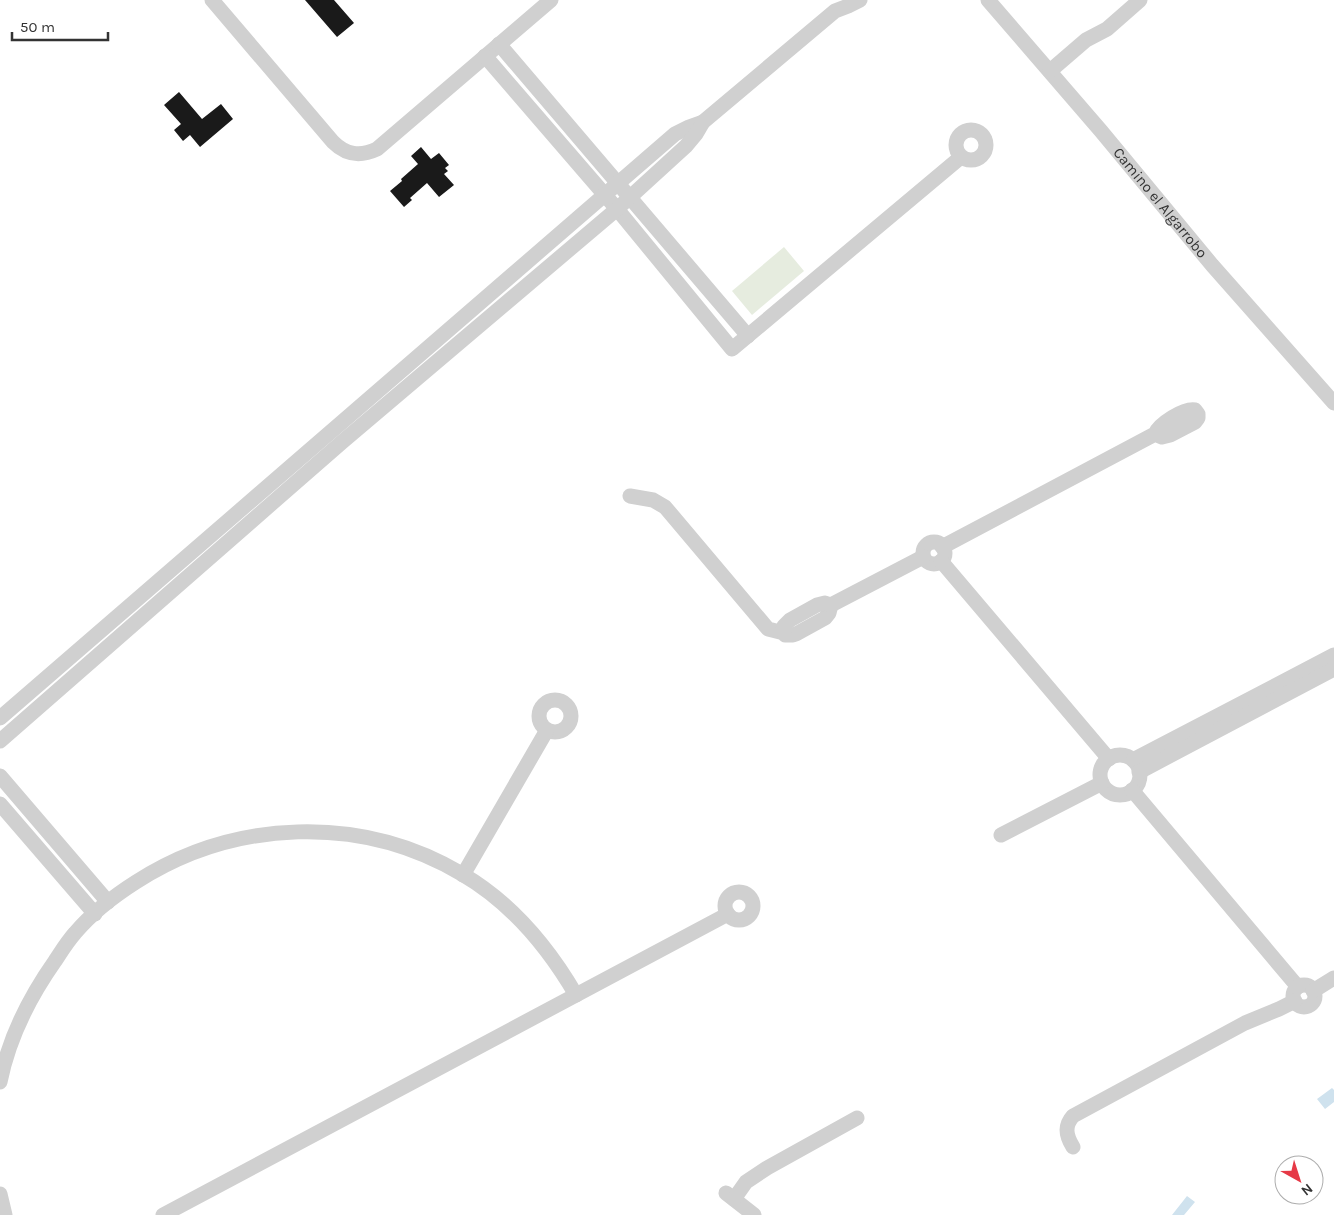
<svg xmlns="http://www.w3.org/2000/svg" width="1334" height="1215" font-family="Karla,sans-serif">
<rect width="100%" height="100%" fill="#fff"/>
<!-- grass -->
<path fill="#e6ecdf" d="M784 247 804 271 752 315 732 291Z"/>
<!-- water -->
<path fill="#cfe2ee" d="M1332 1088 1334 1090V1102L1325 1109 1317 1099Z
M1187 1196 1195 1202 1184 1215H1172Z"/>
<!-- building -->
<path fill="#1a1a1a" d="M305 0H334L354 23 337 37Z
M179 92 202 119 221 104 233 119 200 147 190 135 183 141 174 130 181 124 164 105Z
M421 147 431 159 439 153 449 165 445 168 448 171 444 174 454 185 439 197 427 183 410 198 412 200 404 207 390 191 402 181 401 179 418 164 411 156Z"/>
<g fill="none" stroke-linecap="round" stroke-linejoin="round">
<!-- minor -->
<g stroke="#d0d0d0" stroke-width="15">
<path d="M212 0 333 142C346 155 360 157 377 149L551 0"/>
<path id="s1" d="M988 0 1101 131 1212 265 1334 403"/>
<path d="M499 44 748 336"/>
<path d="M485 56 617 209 732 349 961 157"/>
<path d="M1050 71 1086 40 1107 29 1140 0"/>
<circle cx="971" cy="145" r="15"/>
<path d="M630 496 653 500 665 507 768 629 784 633 785 635H793L796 634 825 618 829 613 831 605"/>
<circle cx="934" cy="553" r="11"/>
<path d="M942 547 1155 434C1159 424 1184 408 1195 410L1198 414V418L1195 422 1170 435 1162 437 1155 434"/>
<path d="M941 561 1109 759"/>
<path d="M784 633 783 630 784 626 790 620 817 605 825 603 831 605 923 557"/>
<circle cx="555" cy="716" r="16"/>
<path d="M0 718 675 134 689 127 703 122"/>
<path d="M0 741 342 442 617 209 686 146 696 134 703 122 835 11 848 6 860 0"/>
<circle cx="1120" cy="775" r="20"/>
<path d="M1133 760 1334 655"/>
<path d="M1139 772 1334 669"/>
<path d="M0 776 108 902"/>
<path d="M1132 790 1298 987"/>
<path d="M0 804 95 914"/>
<path d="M1001 835 1102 783"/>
<path d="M463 875 547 730"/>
<circle cx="739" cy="906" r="14"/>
<circle cx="1304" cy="996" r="11"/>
<path d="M1313 991 1334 978"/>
<path d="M0 1082C9 1037 29 998 55 961 61 952 67 942 75 933 92 913 114 896 136 882 234 819 361 814 462 874 510 902 548 947 576 995"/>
<path d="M1073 1147C1066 1136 1064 1126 1073 1116L1245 1023 1279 1009 1295 1001"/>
<path d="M726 1193 754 1215"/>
<path d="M0 1194 5 1215"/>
<path d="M734 1199 746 1182 767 1168 857 1118"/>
<path d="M163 1215 728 914"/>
</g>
</g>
<g text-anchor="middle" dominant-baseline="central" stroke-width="5" stroke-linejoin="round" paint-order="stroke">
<!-- street labels -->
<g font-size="15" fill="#333" stroke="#fff">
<text stroke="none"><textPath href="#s1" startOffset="266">Camino el Algarrobo</textPath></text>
</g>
</g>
<!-- north arrow -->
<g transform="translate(1299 1180) rotate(141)"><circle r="24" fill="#ffffff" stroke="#adadad"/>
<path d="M0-4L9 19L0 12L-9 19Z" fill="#e63946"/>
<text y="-8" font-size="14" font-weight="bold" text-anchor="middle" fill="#333333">N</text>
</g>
<!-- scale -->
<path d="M12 32v8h96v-8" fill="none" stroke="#333333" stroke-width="2.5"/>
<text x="20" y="32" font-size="15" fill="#333333" stroke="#ffffff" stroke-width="4" paint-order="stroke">50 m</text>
</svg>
